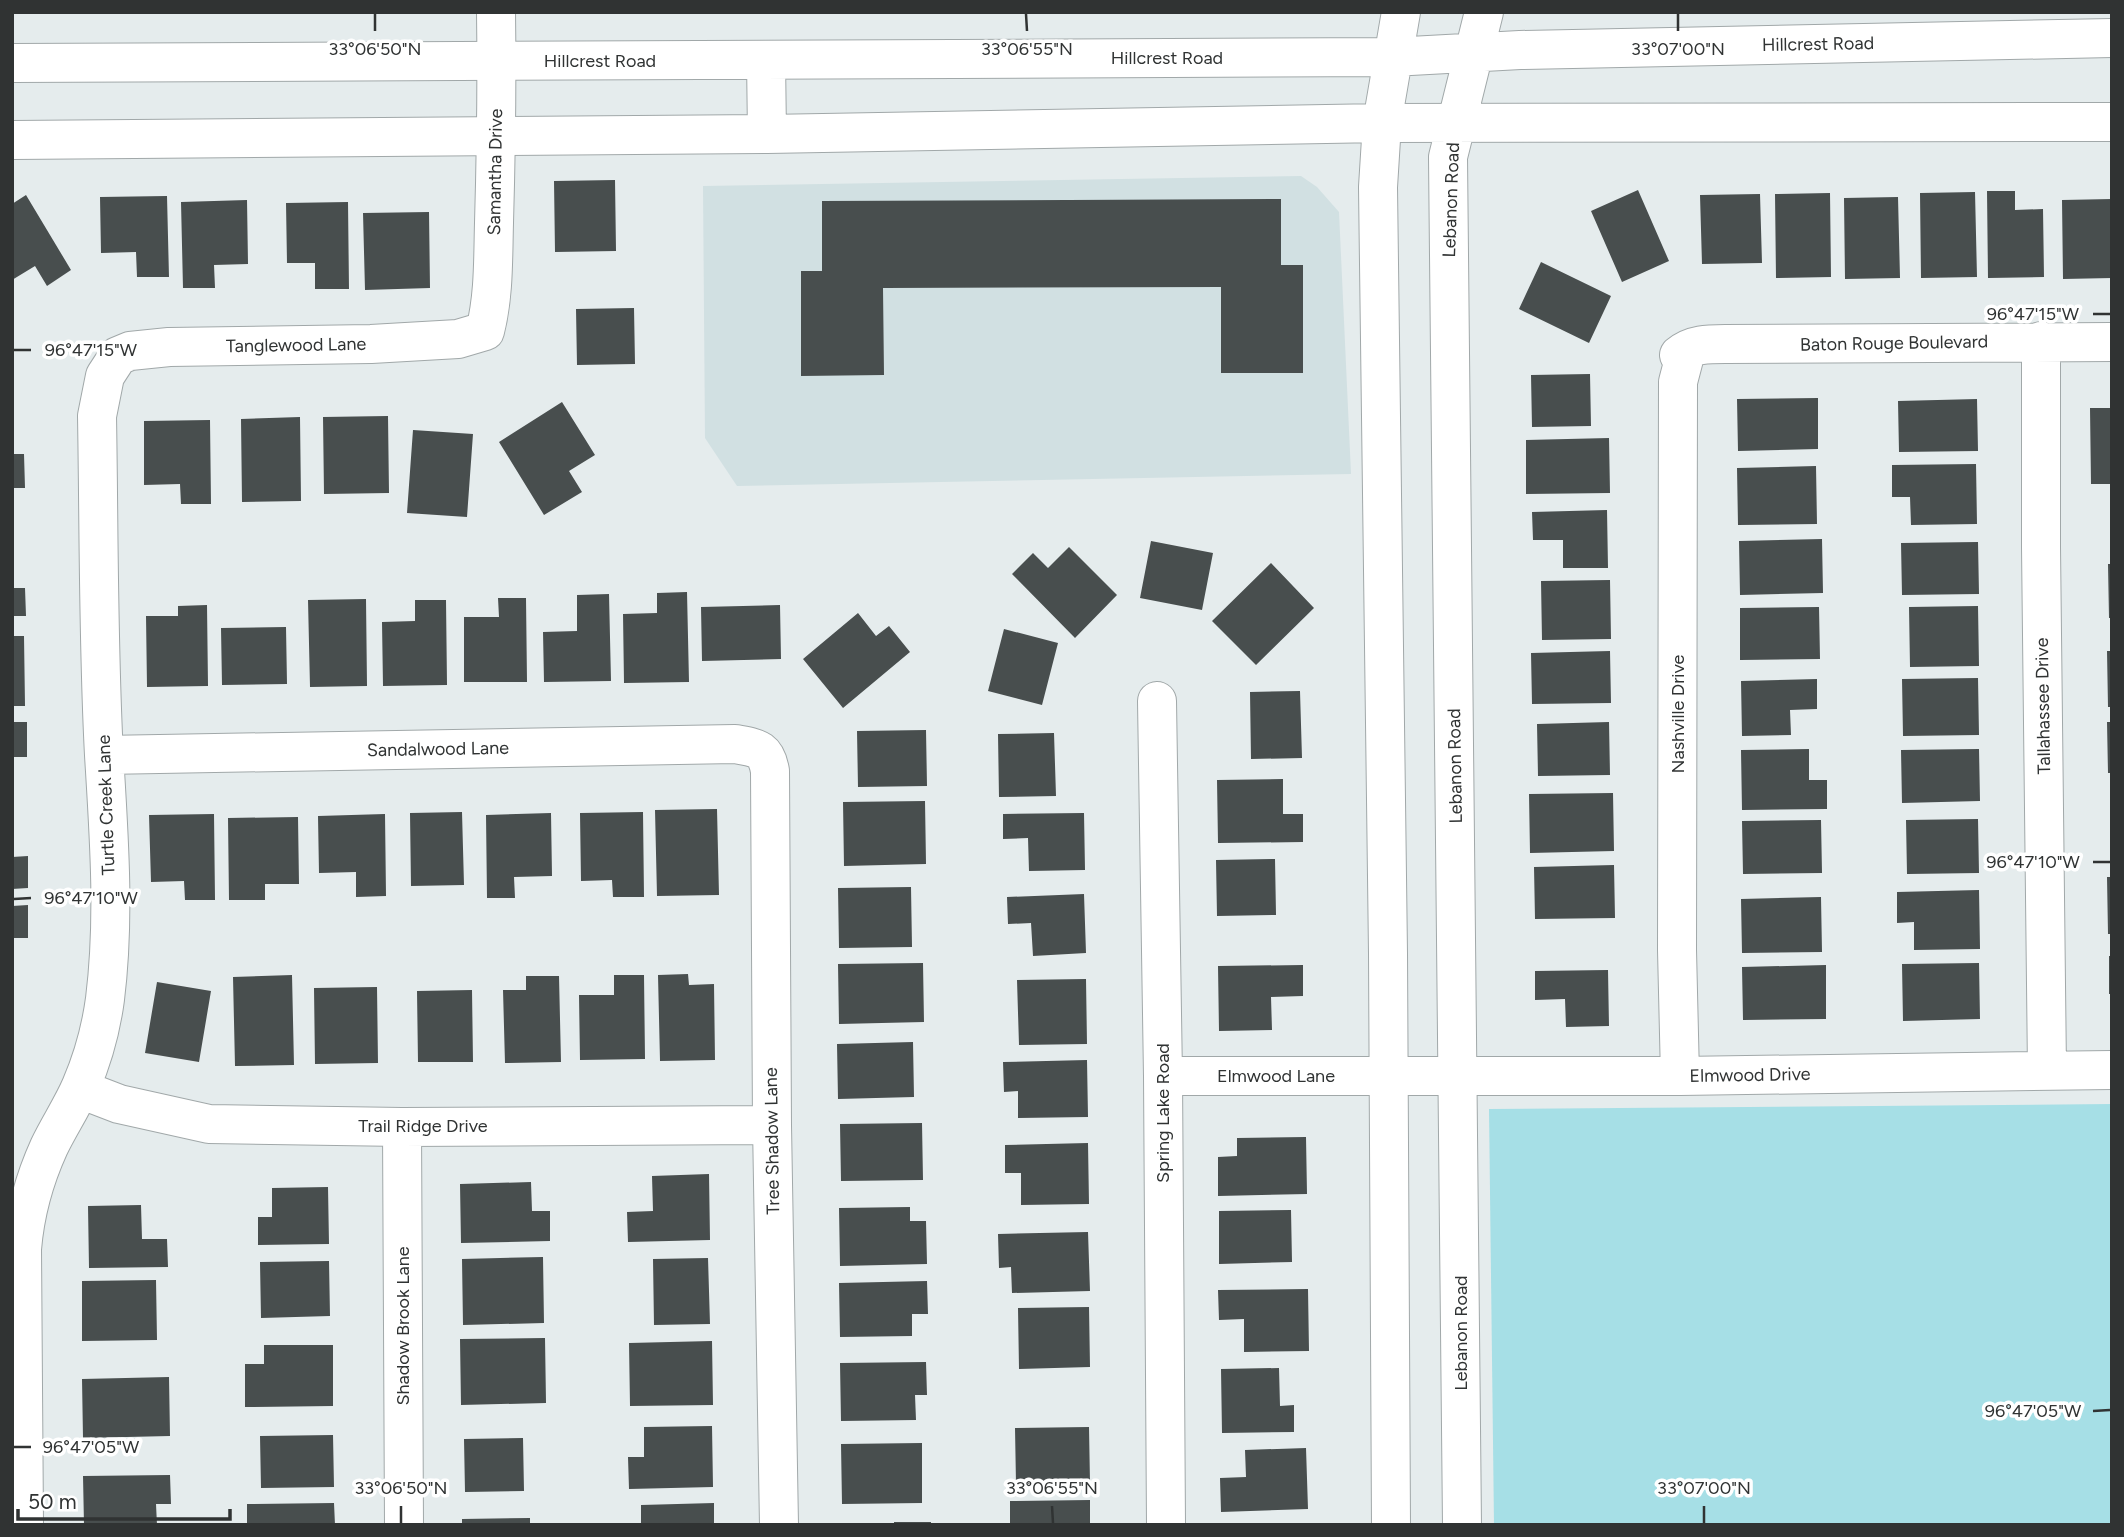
<svg xmlns="http://www.w3.org/2000/svg" width="2124" height="1537" font-family="Figtree,sans-serif">
<rect width="100%" height="100%" fill="#e5eced"/>
<!-- built -->
<path fill="#d1e0e2" d="M1301 176 1317 187 1339 212 1351 474 737 486 705 438 703 186Z"/>
<!-- green -->
<path fill="#a6dfe6" d="M2112 1104V1525H1494L1489 1109Z"/>
<!-- building -->
<path fill="#484e4e" d="M615 180 616 251 555 252 554 181Z
M1638 190 1669 261 1622 282 1591 211Z
M1987 191H2015V210L2043 209 2044 277 1988 278Z
M1975 192 1977 277 1921 278 1920 193Z
M1830 193 1831 277 1776 278 1775 194Z
M1760 194 1762 263 1702 264 1700 195Z
M26 195 71 270 47 286 35 266 12 280V204Z
M167 196 169 277H137L136 252 101 253 100 197Z
M1898 197 1900 278 1845 279 1844 198Z
M1281 199V265H1303V373H1221V287L883 288 884 375 801 376V271H822V201Z
M2112 199V278L2063 279 2062 200Z
M247 200 248 264 214 265 215 288H183L181 202Z
M348 202 349 289H315V263H287L286 203Z
M429 212 430 288 365 290 363 213Z
M1541 262 1611 296 1589 343 1519 309Z
M634 308 635 364 577 365 576 309Z
M1590 374 1591 426 1532 427 1531 375Z
M1818 398V449L1738 451 1737 399Z
M1977 399 1978 451 1899 452 1898 401Z
M562 402 595 455 569 471 582 492 544 515 499 442Z
M2090 408H2112V484H2091Z
M388 416 389 493 324 494 323 417Z
M300 417 301 501 242 502 241 419Z
M210 420 211 504H181L180 484 144 485V421Z
M413 430 473 434 467 517 407 513Z
M1609 438 1610 493 1526 494V440Z
M12 454H24L25 488H12Z
M1976 464 1977 524 1911 525 1910 497H1892V465Z
M1816 466 1817 524 1738 525 1737 468Z
M1607 510 1608 568H1563V540H1533L1532 512Z
M1822 539 1823 593 1740 595 1739 541Z
M1151 541 1213 553 1202 610 1140 598Z
M1978 542 1979 594 1902 595 1901 543Z
M1069 547 1117 595 1075 638 1012 574 1033 553 1048 568Z
M1271 563 1314 608 1256 665 1212 621Z
M2108 564H2112V618H2109Z
M1610 580 1611 639 1542 640 1541 581Z
M12 588H25L26 616H12Z
M687 592 689 682 624 683 623 614 657 613V593Z
M609 594 611 681 544 682 543 632 577 631V595Z
M498 598H526L527 682H464V617H499Z
M366 599 367 686 310 687 308 600Z
M415 600H446L447 685 383 686 382 622 415 621Z
M207 605 208 686 147 687 146 616H178V606Z
M780 605 781 659 702 661 701 607Z
M1978 606 1979 666 1910 667 1909 607Z
M1819 607 1820 659 1740 660V608Z
M858 613 876 636 889 626 910 652 843 708 803 659Z
M286 627 287 684 222 685 221 628Z
M1004 629 1058 643 1042 705 988 691Z
M12 636H24L25 706H12Z
M1610 651 1611 703 1532 704 1531 653Z
M2107 651H2112V707H2108Z
M1978 678 1979 735 1903 736 1902 679Z
M1817 679V709L1790 710 1791 735 1742 736 1741 681Z
M1300 691 1302 758 1251 759 1250 692Z
M12 722H27V757H12Z
M1609 722 1610 775 1538 776 1537 724Z
M2107 722H2112V773H2108Z
M926 730 927 786 858 787 857 731Z
M1054 733 1056 796 999 797 998 734Z
M1809 749V780H1827V809L1742 810 1741 750Z
M1979 749 1980 801 1902 803 1901 750Z
M1283 779V814H1303V842L1218 843 1217 780Z
M1613 793 1614 851 1530 853 1529 794Z
M925 801 926 864 844 866 843 802Z
M717 809 719 895 657 896 655 810Z
M462 812 464 885 411 886 410 813Z
M643 812 644 897H613L612 880 581 881 580 813Z
M551 813 552 876 514 877 515 898H487L486 815Z
M1084 813 1085 870 1029 871 1028 838 1003 839V814Z
M214 814 215 900H185L184 881 151 882 149 815Z
M385 814 386 896 356 897V872L319 873 318 816Z
M298 817 299 884H265V900H229L228 818Z
M1978 819 1979 873 1907 874 1906 820Z
M1821 820 1822 873 1743 874 1742 821Z
M28 856V888L12 889V857Z
M1275 859 1276 915 1217 916 1216 860Z
M1614 865 1615 918 1535 919 1534 867Z
M2107 877H2112V934H2108Z
M911 887 912 947 839 948 838 888Z
M1979 890 1980 949 1914 950V922L1897 923V892Z
M1084 894 1086 953 1033 956 1031 923 1008 924 1007 897Z
M1821 897 1822 952 1742 953 1741 899Z
M28 905V938H12V906Z
M2109 956H2112V994H2109Z
M923 963 924 1022 839 1024 838 964Z
M1979 963 1980 1019 1903 1021 1902 964Z
M1303 965V996L1271 997 1272 1030 1219 1031 1218 966Z
M1826 965V1019L1743 1020 1742 967Z
M1608 970 1609 1026 1566 1027 1565 999 1535 1000V971Z
M688 974 689 985 714 984 715 1060 660 1061 658 975Z
M292 975 294 1065 235 1066 233 977Z
M614 975H644L645 1059 580 1060 579 995H614Z
M526 976H559L561 1062 505 1063 503 990H526Z
M1086 979 1087 1044 1019 1045 1017 980Z
M157 982 211 991 199 1062 145 1053Z
M377 987 378 1063 315 1064 314 988Z
M472 990 473 1062H418L417 991Z
M913 1042 914 1097 838 1099 837 1044Z
M1087 1060 1088 1117 1018 1118V1091L1004 1092 1003 1062Z
M922 1123 923 1180 841 1181 840 1124Z
M1306 1137 1307 1194 1218 1196V1157L1237 1156V1138Z
M1088 1143 1089 1204 1021 1205V1173H1005V1145Z
M709 1174 710 1240 628 1242 627 1212 653 1211 652 1176Z
M531 1182 532 1211H550V1241L461 1243 460 1184Z
M328 1187 329 1244 258 1245V1217H272V1188Z
M141 1205 142 1239H167L168 1267 89 1268 88 1206Z
M910 1207V1221H926L927 1264 840 1266 839 1208Z
M1291 1210 1292 1262 1219 1264V1211Z
M1088 1232 1090 1291 1012 1293 1011 1267 999 1268 998 1234Z
M543 1257 544 1323 463 1325 462 1259Z
M708 1258 710 1324 654 1325 653 1259Z
M329 1261 330 1316 261 1318 260 1262Z
M156 1280 157 1340 82 1341V1281Z
M927 1281 928 1314H912V1336L840 1337 839 1283Z
M1308 1289 1309 1351 1244 1352V1319L1219 1320 1218 1290Z
M1089 1307 1090 1367 1019 1369 1018 1308Z
M545 1338 546 1403 461 1405 460 1339Z
M712 1341 713 1405 630 1406 629 1343Z
M264 1345H333V1406L245 1407V1364H264Z
M926 1362 927 1395H915L916 1420 841 1421 840 1363Z
M1279 1368 1280 1406 1294 1405V1432L1222 1433 1221 1369Z
M169 1377 170 1436 83 1438 82 1379Z
M712 1426 713 1487 629 1489 628 1457H644V1427Z
M1089 1427 1090 1483 1016 1484 1015 1428Z
M333 1435 334 1487 261 1488 260 1436Z
M523 1438 524 1491 465 1492 464 1439Z
M922 1443V1503L842 1504 841 1444Z
M1306 1448 1308 1509 1221 1512 1220 1478 1246 1477 1245 1450Z
M170 1475 171 1504H156L157 1525H84L83 1476Z
M1090 1500V1525H1010V1501Z
M334 1503 335 1525H247V1504Z
M714 1503V1525H641V1505Z
M530 1518V1525H462V1519Z
M894 1522H931V1525H894Z"/>
<g fill="none" stroke-linecap="round" stroke-linejoin="round">
<defs>
<path id="minor" d="M2041 341V547L2047 1071
M1157 701 1163 1076 1166 1525
M104 755 735 744C757 748 766 748 770 771L772 1125 779 1525
M1163 1076H1680L2112 1070
M1680 1076 1677 950 1678 382 1684 359 1679 355C1692 344 1708 344 1725 344L2112 342
M80 1089 119 1104 209 1124 402 1127 772 1125
M402 1127 404 1525
M24 1525 22 1249C25 1213 34 1180 49 1147 59 1126 72 1107 81 1086 93 1058 101 1029 105 999 115 919 109 836 104 755 98 643 99 529 97 416L105 376 118 356 130 351 169 347 371 344 458 339 485 331C494 296 493 259 494 223 496 153 497 83 496 12"/>
<path id="major" d="M766 60 767 134
M12 63 1392 57 1520 50 2112 38
M12 140 767 134 1382 123 2112 122
M1391 1525 1388 953 1378 187 1382 123 1401 12
M1462 1525 1448 157 1484 12"/>
</defs>
<!-- minor casing -->
<use href="#minor" stroke="#a1a8a9" stroke-width="40"/>
<!-- major casing -->
<use href="#major" stroke="#a1a8a9" stroke-width="40"/>
<!-- minor -->
<use href="#minor" stroke="#fff" stroke-width="38"/>
<!-- major -->
<use href="#major" stroke="#fff" stroke-width="38"/>
</g>
<!-- ticks -->
<path fill="none" stroke="#303333" stroke-width="2.5" d="M375 14V31M1026 14 1027 31M1678 14V31M2093 314H2110M14 350H31M2093 862H2110M14 899 31 898M2093 1411 2110 1410M14 1447H31M401 1506V1523M1052 1506 1053 1523M1704 1506V1523"/>
<g text-anchor="middle" dominant-baseline="central" stroke-width="7" stroke-linejoin="round" paint-order="stroke">
<!-- street labels -->
<g font-size="18" fill="#303333" stroke="#fff">
<text transform="translate(1818 44) rotate(-1)">Hillcrest Road</text>
<text x="1167" y="58">Hillcrest Road</text>
<text x="600" y="61">Hillcrest Road</text>
<text transform="translate(495 172) rotate(-89)">Samantha Drive</text>
<text transform="translate(1451 200) rotate(-88)">Lebanon Road</text>
<text transform="translate(1894 343) rotate(-1)">Baton Rouge Boulevard</text>
<text transform="translate(296 345) rotate(-1)">Tanglewood Lane</text>
<text transform="translate(2043 706) rotate(-91)">Tallahassee Drive</text>
<text transform="translate(1678 714) rotate(-90)">Nashville Drive</text>
<text transform="translate(438 749) rotate(-1)">Sandalwood Lane</text>
<text transform="translate(1455 766) rotate(-91)">Lebanon Road</text>
<text transform="translate(106 805) rotate(-92)">Turtle Creek Lane</text>
<text transform="translate(1750 1075) rotate(-1)">Elmwood Drive</text>
<text x="1276" y="1076">Elmwood Lane</text>
<text transform="translate(1163 1113) rotate(-90)">Spring Lake Road</text>
<text x="423" y="1126">Trail Ridge Drive</text>
<text transform="translate(772 1141) rotate(-91)">Tree Shadow Lane</text>
<text transform="translate(403 1326) rotate(-90)">Shadow Brook Lane</text>
<text transform="translate(1461 1333) rotate(-90)">Lebanon Road</text>
</g>
</g>
<g font-size="18" text-anchor="middle" fill="#303333" stroke="#fff" stroke-width="7" stroke-linejoin="round" paint-order="stroke">
<text x="375" y="55">33°06'50"N</text>
<text x="1027" y="55">33°06'55"N</text>
<text x="1678" y="55">33°07'00"N</text>
<text x="2033" y="320">96°47'15"W</text>
<text x="91" y="356">96°47'15"W</text>
<text x="2033" y="868">96°47'10"W</text>
<text x="91" y="904">96°47'10"W</text>
<text x="2033" y="1417">96°47'05"W</text>
<text x="91" y="1453">96°47'05"W</text>
<text x="401" y="1494">33°06'50"N</text>
<text x="1052" y="1494">33°06'55"N</text>
<text x="1704" y="1494">33°07'00"N</text>
</g>
<!-- border -->
<rect width="2124" height="1537" fill="none" stroke="#303333" stroke-width="28"/>
<!-- scale -->
<path d="M18 1509v10h212v-10" fill="none" stroke="#303333" stroke-width="3.5"/>
<text x="28" y="1509" font-size="21" fill="#303333" stroke="#ffffff" stroke-width="5" paint-order="stroke">50 m</text>
</svg>
